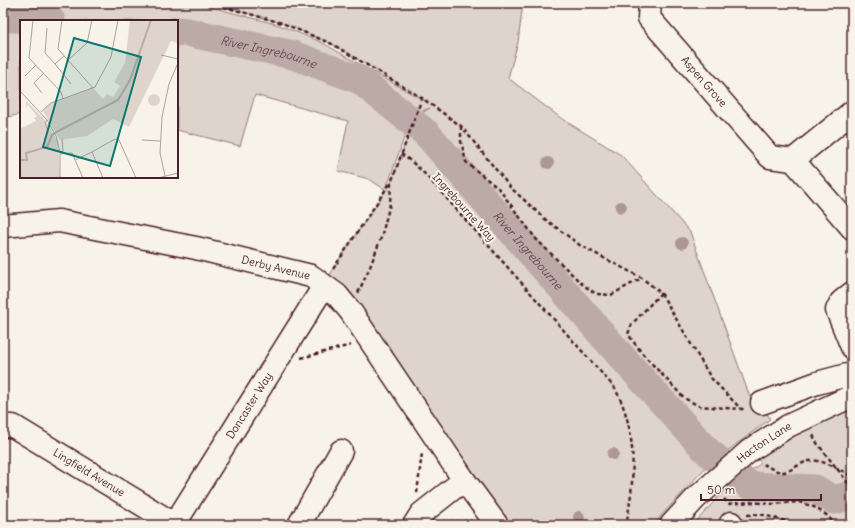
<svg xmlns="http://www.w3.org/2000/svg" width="855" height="528" font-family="Delius,sans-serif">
<rect width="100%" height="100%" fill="#f7f3e8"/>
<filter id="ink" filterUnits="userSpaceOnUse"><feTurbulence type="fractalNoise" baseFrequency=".025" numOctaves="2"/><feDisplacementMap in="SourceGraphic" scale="8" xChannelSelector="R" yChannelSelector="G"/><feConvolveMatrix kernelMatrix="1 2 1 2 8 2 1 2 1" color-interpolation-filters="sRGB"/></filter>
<g filter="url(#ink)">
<!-- green -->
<path fill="#ded4cc" stroke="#947a7c" d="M3 3H196L279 25 321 42 428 103 422 98 332 44 282 23 210 3H523L518 42 508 78 562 119 621 155 690 232 751 400 759 398 770 419 706 467 660 517 654 525H497L324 286 336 264 391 183 415 117 430 108 412 115 389 181 384 189 369 179 338 171 348 121 255 95 240 146 177 130V21H21V114L3 118Z
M852 396V525H693L721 494 761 463 749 451Z"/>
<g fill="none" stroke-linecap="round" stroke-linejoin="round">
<!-- river -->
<g stroke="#bcaaa7" stroke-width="29">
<path d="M3 17 51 21"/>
<path id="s1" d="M177 31 187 32 293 55 360 80 427 134 621 356 707 451 750 486 815 489 834 500 851 495 852 496"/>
</g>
<defs>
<g id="minor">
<path id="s2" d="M650 3 649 18 770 157 793 160 852 112"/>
<path d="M793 160 852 228"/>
<path id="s3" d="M3 226 59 221 196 248 311 276 337 295 351 312 464 480 497 525"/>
<path d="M852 293 841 302 837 310 852 347"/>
<path d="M762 403 817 383 847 375 852 383"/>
<path id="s4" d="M3 426H13L174 524"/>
<path id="s5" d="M174 525 324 286"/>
<path d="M299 525 341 451"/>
<path d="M414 525 421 514 464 480"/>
<path id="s6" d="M671 525 696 498 749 451 788 426 852 396"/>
<path d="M730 525 731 523"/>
</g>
</defs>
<!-- minor casing -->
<use href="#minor" stroke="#4a1f2b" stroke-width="25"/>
<!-- path -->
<path stroke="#4a1f2b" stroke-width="2.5" stroke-dasharray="4 3" stroke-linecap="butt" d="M210 3 282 23 332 44 422 98 461 126 510 187 545 219 581 246 642 278 661 293 711 378 741 409H744
M461 126V141L466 162 499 189 536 239 582 284 596 294 611 295 642 278
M401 154 412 162 424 173 614 387C638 428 635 481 626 525
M333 269 390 183
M358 293 370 267 381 238 390 204 391 183 422 98
M661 293 632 324 628 334 641 352 684 398 699 406 741 409
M301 358 351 345
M813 435 817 443 852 488
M763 464C769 467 776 472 783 472 793 472 802 458 818 461 829 463 842 471 852 476
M417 493 422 453
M724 499 729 504 750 502 773 504 799 502 814 507 828 516 835 525
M747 515 760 514 799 525
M442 522 471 521
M782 525 788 522"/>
<!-- minor -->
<use href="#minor" stroke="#f7f3e8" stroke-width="22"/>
</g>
<!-- trees -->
<g fill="#ac9796">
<circle cx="548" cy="163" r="6"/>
<circle cx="621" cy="207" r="6"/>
<circle cx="682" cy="243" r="6"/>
<circle cx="613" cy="454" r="6"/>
<circle cx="579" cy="517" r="6"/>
</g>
</g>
<g text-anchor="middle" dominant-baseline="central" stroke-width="4" stroke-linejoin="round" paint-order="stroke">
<!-- street labels -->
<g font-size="11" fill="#4a1f2b" stroke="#f7f3e8">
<text stroke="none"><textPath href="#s2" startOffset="99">Aspen Grove</textPath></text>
<text transform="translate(464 207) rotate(48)">Ingrebourne Way</text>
<text stroke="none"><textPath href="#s3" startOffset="278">Derby Avenue</textPath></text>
<text stroke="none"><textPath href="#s5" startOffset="141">Doncaster Way</textPath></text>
<text stroke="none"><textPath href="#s6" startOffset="125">Hacton Lane</textPath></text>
<text stroke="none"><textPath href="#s4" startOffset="99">Lingfield Avenue</textPath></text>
</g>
<!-- water labels -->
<g font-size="12" font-style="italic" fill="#6c4950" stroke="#f7f3e8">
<text stroke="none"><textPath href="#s1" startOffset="94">River Ingrebourne</textPath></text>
<text stroke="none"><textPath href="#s1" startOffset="430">River Ingrebourne</textPath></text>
</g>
</g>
<!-- overview -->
<g transform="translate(20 20)">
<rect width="158" height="158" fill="#f7f3e8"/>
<path d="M110 0H158V23L151 21 109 107 93 99 67 116 40 120 23 91 31 83 73 68 83 79 87 74 93 77 100 66 94 62 105 43ZM128 80a6 6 0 1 1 12 0a6 6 0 1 1-12 0ZM6 81 25 100 38 122 40 156 44 158H0V109L16 101 14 98 17 96 8 85 6 87Z" fill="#ded4cc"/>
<path fill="none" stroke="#bcaaa7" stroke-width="2" d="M0 140H7L6 133 27 127 32 115 38 111 98 80 110 60 131 0"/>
<path fill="none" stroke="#b29e9c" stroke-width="1" d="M13 0 9 38 41 72 43 79M42 0 38 29 73 68M27 8 25 33 35 44 44 36M141 35 158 39M48 40 67 23 72 0M35 44 51 64M5 56 16 45M0 71 27 100 36 116 40 132V158M22 73 14 63 23 54M21 92 31 83 75 67 91 37 98 0M27 100 25 103 28 111M122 120 140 121M40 132 43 131 42 119M40 134 52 133 63 158M55 140 72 132M145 156 140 133 142 97 149 64 158 43M83 158 72 132 95 119 99 120 116 158M138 158 158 153"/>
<path fill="#0f766e" fill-opacity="0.15" stroke="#0f766e" stroke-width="2" d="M54 18 121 37 90 146 23 127Z"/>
<rect width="158" height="158" fill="none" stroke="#4a1f2b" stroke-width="2"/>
</g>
<!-- margin -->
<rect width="855" height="528" fill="none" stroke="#f7f3e8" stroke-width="16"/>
<rect x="8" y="8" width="839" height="512" fill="none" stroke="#4a1f2b" stroke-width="1.5" filter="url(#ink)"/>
<!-- scale -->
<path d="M701 494v6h120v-6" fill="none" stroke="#4a1f2b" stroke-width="2"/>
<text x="707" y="494" font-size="12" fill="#4a1f2b" stroke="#f7f3e8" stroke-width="3" paint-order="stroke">50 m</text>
</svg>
